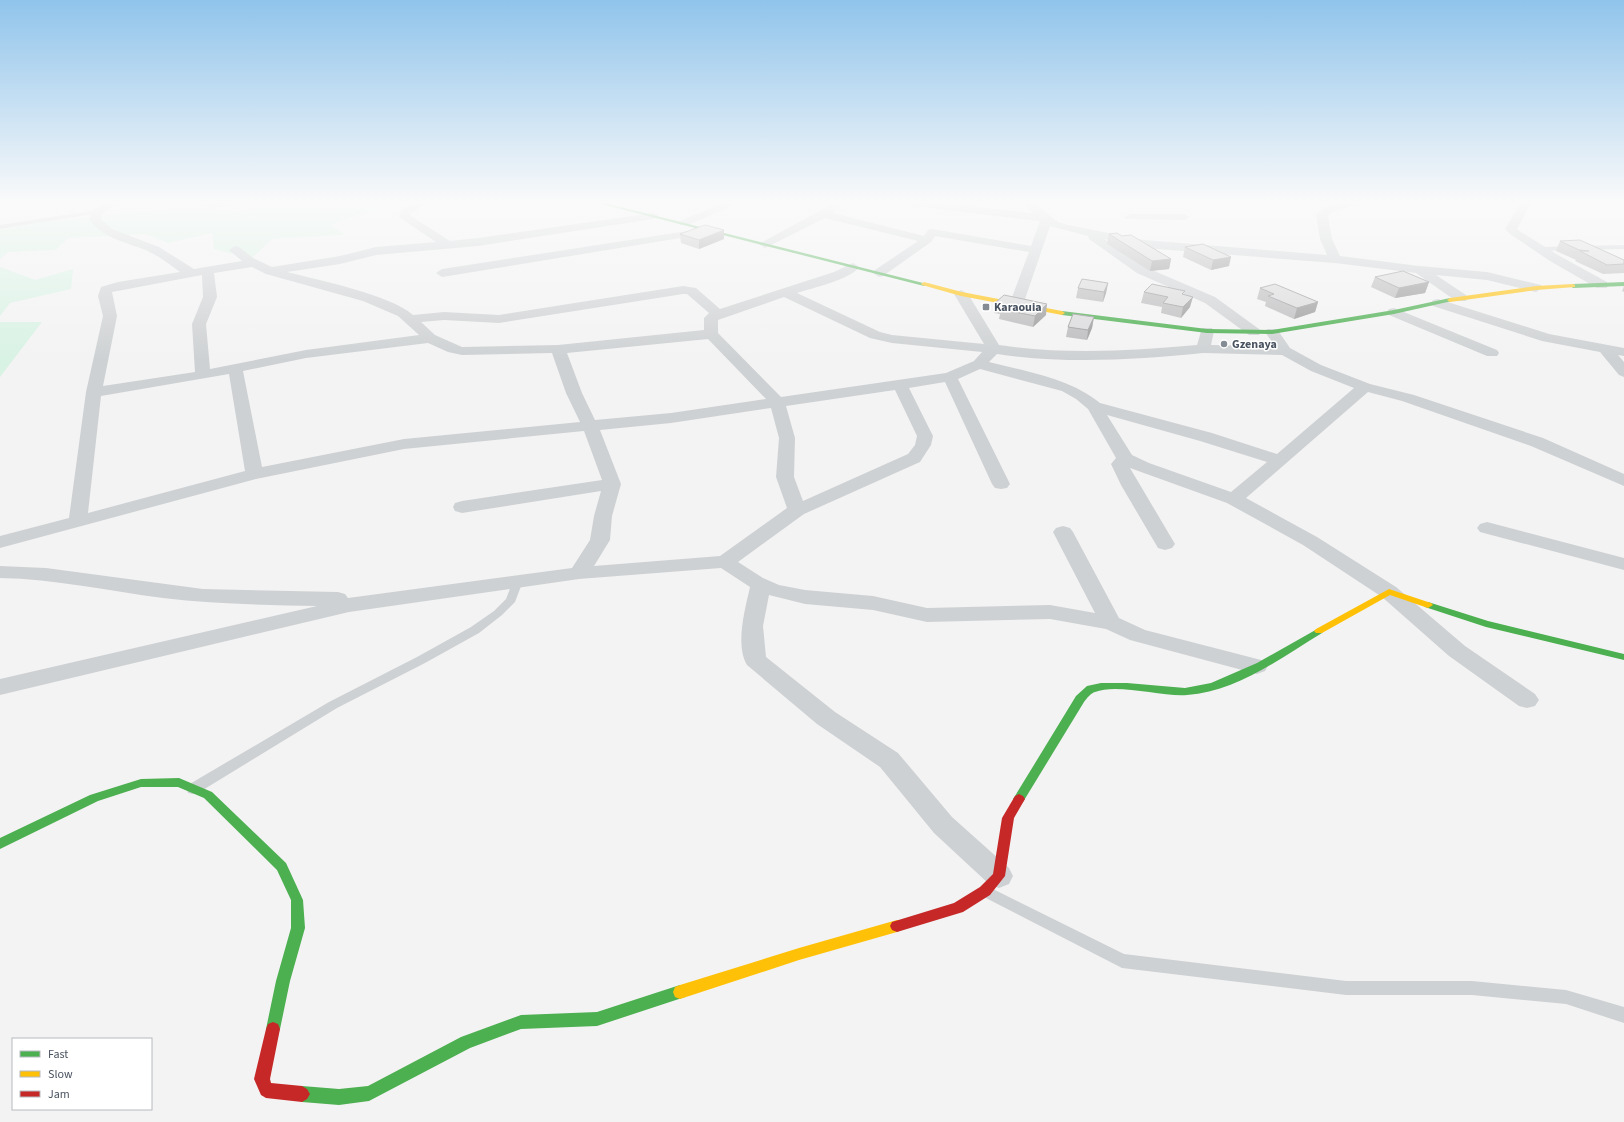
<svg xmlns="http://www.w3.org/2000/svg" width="1624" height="1122" font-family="'Source Sans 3',sans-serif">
<rect width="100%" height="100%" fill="#f3f3f3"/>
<!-- green -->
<path fill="#d8f2e4" d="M268 203H338L322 210 381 203H412L403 209 371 210 332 225 345 235 272 239 251 259 214 249 212 233 168 243 145 234 68 238 56 250 8 252 0 259V230L50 221 134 212 195 209 242 212Z
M0 267 35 280 73 269 71 289 10 303 0 316Z
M0 322H42L0 377Z"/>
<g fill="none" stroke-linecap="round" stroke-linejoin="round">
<!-- lane -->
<path fill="#ced1d3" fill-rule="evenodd" d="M97 210 99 211V213L0 229V225Z
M1624 245V249L1541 251 1538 249 1541 247Z
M518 578 523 581 515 602 502 615 479 633 425 663 337 708 198 793 193 794 188 793 187 789 188 785 329 702 417 657 471 627 494 611 506 599 513 581Z
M987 886 1124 954 1346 981H1472L1566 990 1624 1007V1023L1566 1004 1472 995H1346L1122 968 982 896 980 892 982 888Z"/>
<!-- street -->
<path fill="#ced1d3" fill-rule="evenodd" d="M105 203H118L102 214 101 219 112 229 159 247 194 269 242 261 229 250 235 246 239 247 253 258 272 267 340 256 376 247 436 242 399 217 401 210 414 203H428L410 214 411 216 450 241 478 238 653 213 659 216 653 219 478 246 376 255 340 264 287 272C318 280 391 295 413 315L444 312 499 315 683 286 696 288 720 309 834 272 853 263 859 267C850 280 812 288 797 293L880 332 892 335 984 344 954 294 961 290 968 294 999 345C1065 355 1131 351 1197 345L1202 328H1212L1214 331 1211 345 1275 346 1265 332 1267 329H1277L1290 348 1321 365 1370 384 1414 395 1543 438 1624 474V486L1531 446 1402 401 1368 392 1246 498 1317 537 1396 587 1465 646 1535 694 1539 700 1535 706 1527 708 1519 706 1449 656 1382 597 1303 545 1227 503 1130 468 1175 544 1172 548 1165 550 1158 548 1121 485 1111 464 1116 458 1088 409 1076 399 1062 391 980 369 958 379 1010 484 1007 488 1001 489 995 488 992 484 945 382 909 388 933 436 931 445 920 462 804 514 738 562 763 578 779 585 805 590 873 596 927 608 1050 605 1095 613 1053 532 1056 528 1063 526 1070 528 1073 532 1119 618 1145 630 1265 661 1268 666 1265 671 1257 674 1130 640 1106 629 1050 619 927 622 873 610 805 604 769 595 763 626 766 657 835 712 898 753 952 817 1009 868 1013 876 1009 884 999 888 989 884 934 833 880 767 817 724 747 665C735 645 745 609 750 587L721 568 579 579 349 612 0 695V679L317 606C266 605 214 604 163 598 108 591 55 579 0 578V566L46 568 203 589 338 592 345 594 348 598 572 568 590 540 594 516 601 491 462 513 455 511 453 507 455 503 462 501 602 480 584 431 404 449 256 479 0 548V536L69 518 86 392 103 316 98 296 101 287 118 282 180 272C168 263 156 254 143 249 122 241 103 238 89 219L93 210ZM252 267 266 274 363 301 398 316 419 335 306 350 210 369 206 324 217 297 214 273ZM202 275 203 297 192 324 195 372 103 386 117 316 112 292ZM683 294H687L709 313 704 318V330L558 345 462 347 435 335 421 322 444 320 499 323ZM784 297 870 338 892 343 982 352 974 361 946 373 781 397 718 333V320ZM708 339 766 399 671 413 595 420 582 393 567 353ZM428 343 448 352 462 355 552 353 566 393 580 422 404 439 262 467 243 371 306 358ZM1203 353 1282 355 1311 371 1354 388 1277 454 1212 433 1100 403C1069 378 1027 372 989 362L997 354C1066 364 1134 360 1203 353ZM229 374 245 471 88 513 101 396ZM895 390 917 436 915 445 908 454 803 501 794 477 795 438 786 406ZM771 408 779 438 776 477 787 508 720 556 594 566 610 540 612 516 621 484 600 430 671 423ZM1107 415 1200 441 1267 462 1231 492 1149 463 1132 455Z
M201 203H225L226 205 221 208 202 205Z
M723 203H738L688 225H680L678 223 680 221Z
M834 203 839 204 840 206 833 213 924 236 928 230 932 229 1031 246 1040 221 912 206 907 203H942L1033 213 1022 203H1034L1058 222 1068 225 1144 240 1327 255 1320 239 1316 215C1326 203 1343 203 1357 203L1356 205 1332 212 1328 216 1332 239 1340 256 1419 266 1487 272 1541 285 1542 288 1536 292 1487 280 1436 275 1466 295 1468 298 1466 301H1456L1416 273 1335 263 1144 248 1104 239 1145 267 1215 297 1259 329 1261 332 1259 335H1249L1205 303 1137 273 1089 239 1088 236 1050 226 1023 305 1021 308H1011L1009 305 1029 252 935 236 931 242 883 276 879 277 873 273 875 270 918 241 825 218 765 248 759 244Z
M1521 203H1531L1517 229 1518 230 1558 255 1607 282 1608 285 1607 288H1597L1550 261 1510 234 1505 229Z
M1130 214H1184L1190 217 1184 220 1126 219 1124 217Z
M707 228 711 229 713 231 711 233 442 277 436 273 442 269Z
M1438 299 1549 334 1624 348V356L1618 355 1624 362V377L1619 375 1600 352 1542 341 1433 306 1431 303 1433 300Z
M1394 308 1497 350 1499 353 1497 356H1487L1389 315 1387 312 1389 309Z
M1487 522 1624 558V570L1480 532 1477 528 1480 524Z"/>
<!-- fast -->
<path fill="#4caf50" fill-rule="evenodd" d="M597 203H605L927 284 924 286Z
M1624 282V286L1573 288 1570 286 1573 284Z
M1450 298 1452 299V301L1394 314 1272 334 1207 333 1062 315 1059 313 1062 311 1207 329 1272 330 1394 310Z
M1428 602 1488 621 1624 654V660L1486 627 1425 607 1423 605 1425 603Z
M1319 628 1324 631 1322 633C1281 658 1236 692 1187 695 1162 697 1117 683 1095 692 1091 693 1087 698 1084 702L1023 802 1019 804 1015 802 1013 799 1015 796 1076 696 1087 686 1101 683H1127L1185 688 1211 683 1257 663Z
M179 778 212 792 286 863 303 900 305 928 290 981 280 1029 278 1034 273 1036 268 1034 266 1029 276 981 291 928V900L277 870 204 798 178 787H141L98 801 0 849V838L90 795 141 779Z
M680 985 685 987 687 992 685 997 597 1026 521 1029 470 1048 369 1101 339 1105 302 1102 297 1099 294 1094 297 1089 302 1086 339 1089 368 1086 461 1037 521 1015 597 1012Z"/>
<!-- slow -->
<path fill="#ffc107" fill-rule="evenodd" d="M924 282 962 292 1062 311 1065 313 1062 315 961 296 922 285 921 284Z
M1573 284 1575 285V287L1536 290 1450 302 1447 300 1450 298 1536 286Z
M1389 589 1431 603 1433 605 1428 608 1390 595 1322 633H1316L1314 631 1316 629Z
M897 920 902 922 904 926 902 930 897 932 799 960 680 999 675 997 673 992 675 987 680 985 799 948Z"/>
<!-- jam -->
<path fill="#c62828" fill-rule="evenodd" d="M1019 794 1023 796 1025 799 1014 818 1005 876 990 895 963 912 897 932 892 930 890 926 892 922 954 903 980 887 993 874 1002 818 1015 796Z
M273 1022 278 1024 280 1029 270 1079 271 1083 302 1086 307 1089 310 1094 307 1099 302 1102 266 1098 261 1095 254 1079 266 1029 268 1024Z"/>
</g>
<!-- wall -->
<path fill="#bbbbbd" d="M680 234 724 239 699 249 681 243Z
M1109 234 1122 236 1171 259 1169 269 1150 271 1107 244Z
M1560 241 1624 260V273L1603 274 1575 261 1576 260 1574 259 1556 251Z
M1185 247 1229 266 1211 270 1183 257Z
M1375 277 1429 282 1425 293 1395 298 1371 287Z
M1108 283 1106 293 1103 302 1076 298 1078 288Z
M1624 286V292L1622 291Z
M1260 288 1318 302 1315 312 1294 319 1265 306 1266 302 1257 299Z
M1144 292 1184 295 1190 307 1181 318 1161 313 1162 307 1141 303Z
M995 303 1046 315 1033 327 999 319 1000 314 994 313Z
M1094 317 1092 328 1087 340 1066 337 1068 327Z"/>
<!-- shaded-wall -->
<path fill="#99999a" d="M724 230V239L699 249V240Z
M1231 257 1229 266 1211 270 1213 260Z
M1171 259 1169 269 1150 271 1152 261Z
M1429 282 1425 293 1395 298 1399 288Z
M1108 283 1106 293 1103 302 1104 292Z
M1193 297 1190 307 1181 318 1183 307Z
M1318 302 1315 312 1294 319 1297 308Z
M1047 304 1046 315 1033 327 1035 316Z
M1094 317 1092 328 1087 340 1088 330Z"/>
<!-- building -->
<path fill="#dadadc" stroke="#99999a" d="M705 225 724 230 699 240 680 234Z
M1117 233 1122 236 1131 235 1171 259 1152 261 1109 234Z
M1580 240 1624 260V264L1607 265 1580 251H1589L1579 250 1560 241Z
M1203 244 1231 257 1213 260 1185 247Z
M1403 271 1429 282 1399 288 1375 277Z
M1082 279 1108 283 1104 292 1078 288Z
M1152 284 1185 291 1182 294 1193 297 1183 307 1163 303 1168 297 1144 292Z
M1275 284 1318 302 1297 308 1268 296 1274 294 1260 288Z
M1004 295 1047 304 1035 316 1000 309 1005 305 995 303Z
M1073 314 1094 317 1088 330 1068 327Z"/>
<!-- sky -->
<linearGradient id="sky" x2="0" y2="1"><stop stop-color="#90c4eb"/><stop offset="0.56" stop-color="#fafafa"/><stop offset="1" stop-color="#fafafa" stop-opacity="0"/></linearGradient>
<rect width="1624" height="360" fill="url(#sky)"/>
<!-- markers -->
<g fill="#848b93" stroke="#fff" stroke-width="1.5">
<rect x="982" y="303" width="8" height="8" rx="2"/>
<circle cx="1224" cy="344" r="4"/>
</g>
<g text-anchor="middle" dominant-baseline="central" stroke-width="3" stroke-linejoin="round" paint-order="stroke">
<!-- far-poi labels -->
<g font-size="12" font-weight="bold" fill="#495360" stroke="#fff" text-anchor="start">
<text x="994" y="307">Karaouia</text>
<text x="1232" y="344">Gzenaya</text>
</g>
</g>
<!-- legend -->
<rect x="12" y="1038" width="140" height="72" fill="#ffffff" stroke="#b6babf"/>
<rect x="20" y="1051" width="20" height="6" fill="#4caf50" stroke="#b6babf"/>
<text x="48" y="1058" font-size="12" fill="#495360">Fast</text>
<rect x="20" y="1071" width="20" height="6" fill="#ffc107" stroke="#b6babf"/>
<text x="48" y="1078" font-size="12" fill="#495360">Slow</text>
<rect x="20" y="1091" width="20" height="6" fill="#c62828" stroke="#b6babf"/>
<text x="48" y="1098" font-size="12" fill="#495360">Jam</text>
</svg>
